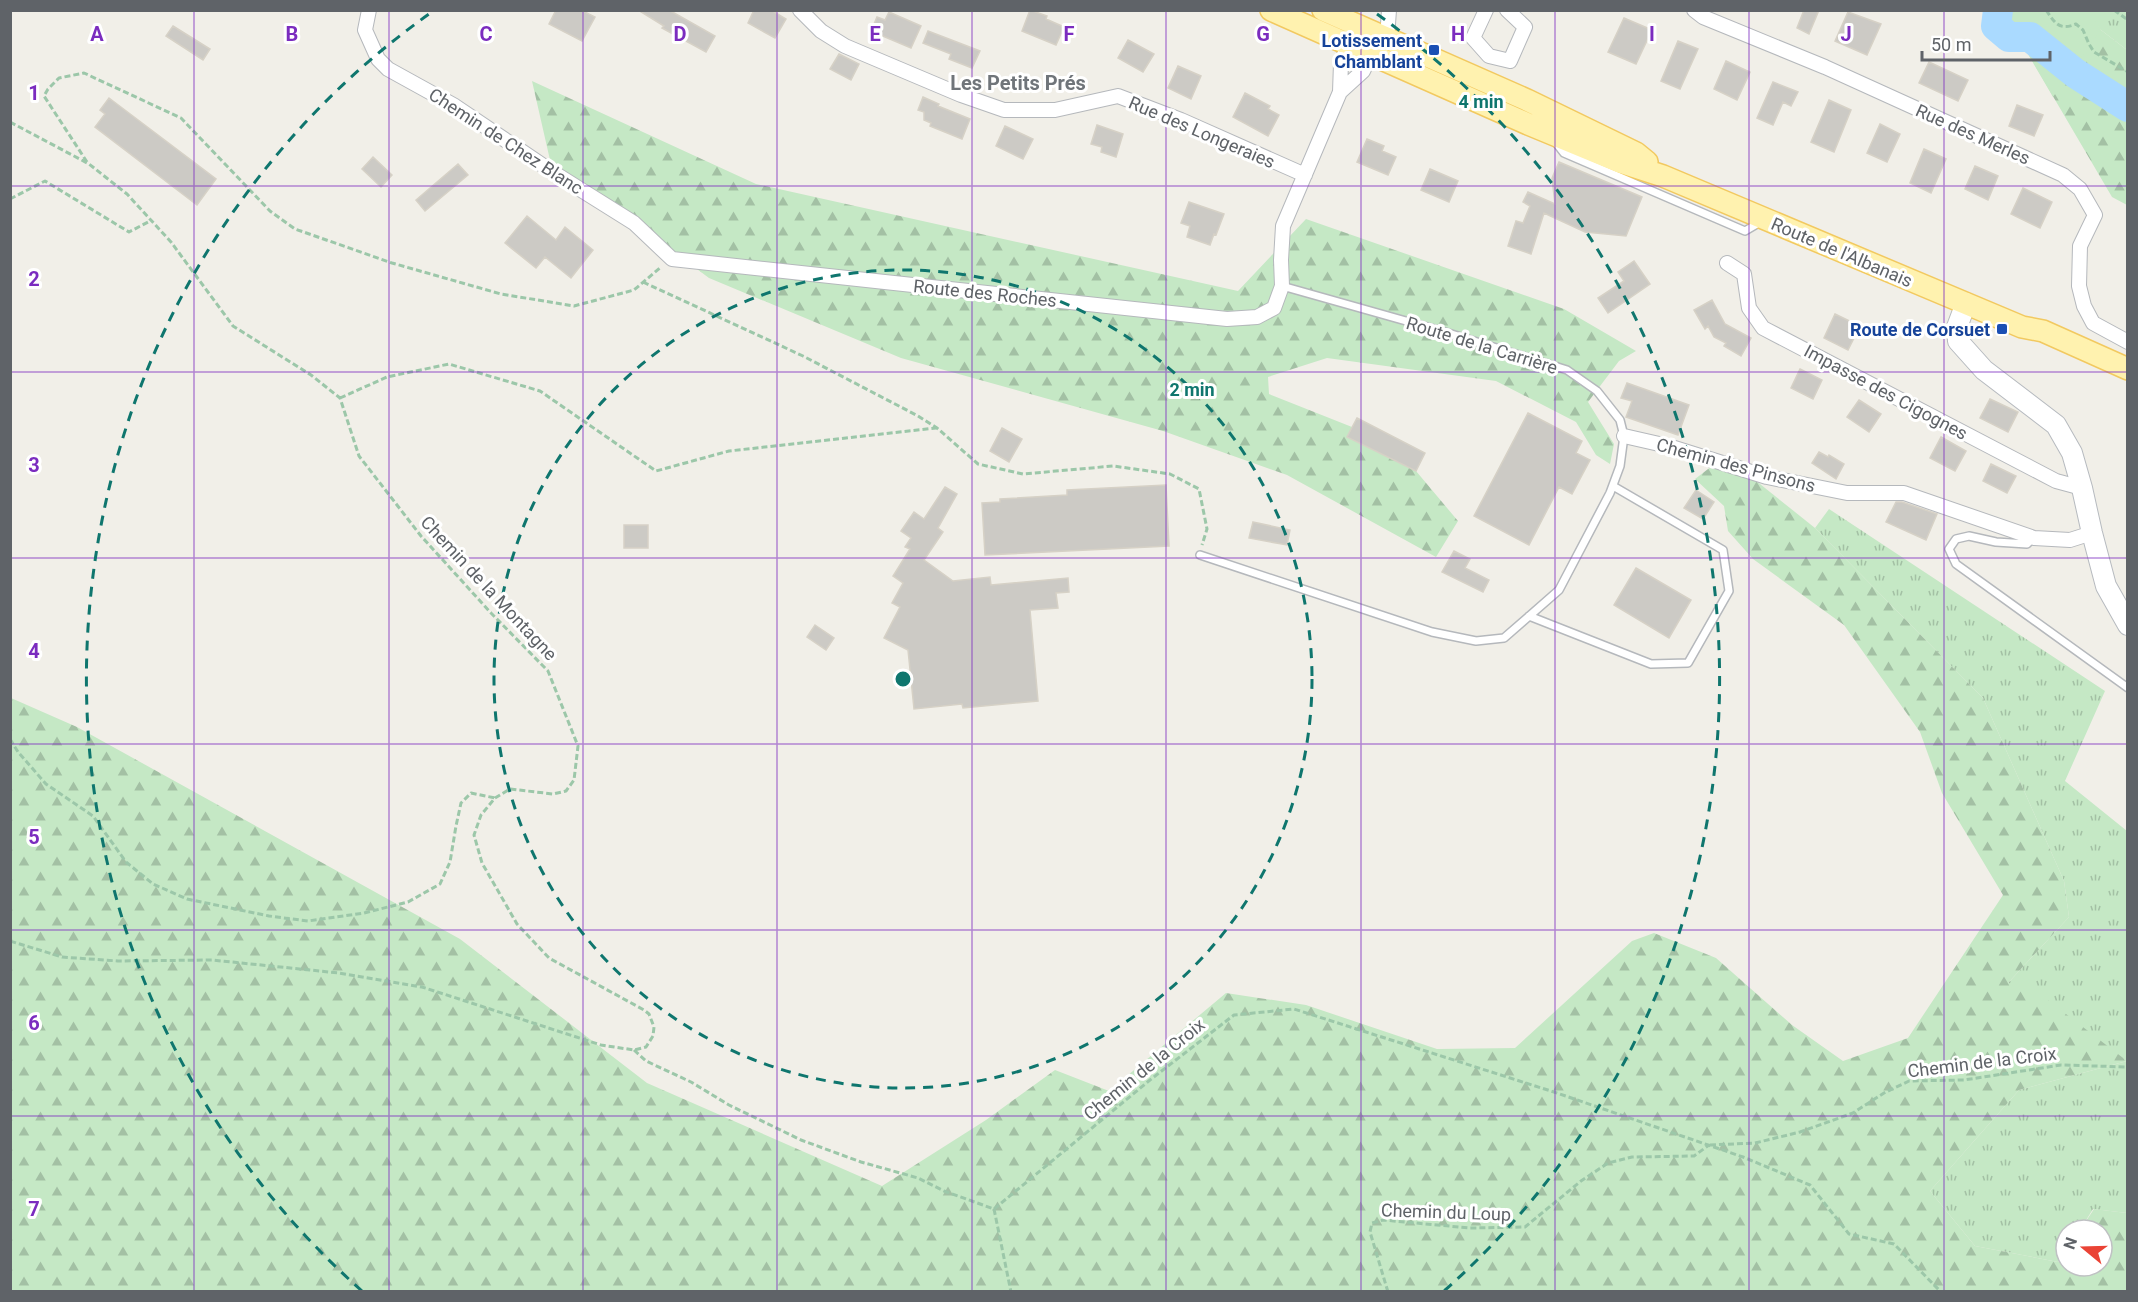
<svg xmlns="http://www.w3.org/2000/svg" width="2138" height="1302" font-family="Roboto,sans-serif">
<defs>
<pattern id="grass-tufts" width="24" height="20" patternUnits="userSpaceOnUse" patternTransform="scale(1.5)"><rect width="24" height="20" fill="#c5e8c5"/><path d="M3 7l-1-3M5 7V3M7 7l1-3M15 17l-1-3M17 17v-4M19 17l1-3" fill="none" stroke="#a3c0a4"/></pattern>
<pattern id="forest-firs" width="22" height="20" patternUnits="userSpaceOnUse" patternTransform="scale(1.5)"><rect width="22" height="20" fill="#c5e8c5"/><path d="M5 1l3.5 6h-7zM16 11l3.5 6h-7z" fill="#a3c0a4"/></pattern>
</defs>
<rect width="100%" height="100%" fill="#f1efe8"/>
<!-- grass -->
<path fill="url(#grass-tufts)" d="M2085 11H2127V50L2101 30Z
M1829 509 2105 691 2065 781 2127 831V1213L2093 1209 2080 1230H2066V1250L2058 1262 1975 1246 1930 1191 2019 1090 2127 1061 2008 983 2069 917 2064 881 1983 698 1815 528Z"/>
<!-- forest -->
<path fill="url(#forest-firs)" d="M2003 11H2085L2101 30 2127 50V205L2112 197Z
M532 81 756 184 1238 291 1306 219 1564 309 1636 351 1619 361 1588 402 1614 444 1610 464 1596 455 1576 422 1496 381 1327 358 1268 377 1269 394 1352 427 1347 437 1416 471 1458 521 1436 557 1287 475 1163 431 901 358 709 278 550 160Z
M1725 456 1815 528 1983 698 2064 881 2069 917 2008 983 2031 987 2127 1061 2019 1090 1930 1191 1975 1246 2058 1262 2066 1250V1266H2102V1230H2080L2094 1209 2127 1213V1291L11 1292V698L77 727 460 939 647 1083 882 1186 986 1120 1055 1070 1109 1091 1226 993 1306 1005 1437 1049 1515 1048 1632 941 1654 933 1716 958 1792 1025 1843 1061 1908 1038 2003 895 1942 793 1920 732 1844 625 1753 559 1728 531 1724 506 1695 479Z"/>
<!-- park -->
<path fill="#c5e8c5" d="M2003 11H2089L2101 30 2053 97Z"/>
<g fill="none" stroke-linecap="round" stroke-linejoin="round">
<!-- river -->
<path stroke="#aadaff" stroke-width="30" d="M1998 10 1996 26 2009 37H2030L2075 73 2128 107"/>
</g>
<!-- building -->
<path fill="#cccac5" stroke="#d6d1c6" stroke-width="1.5" d="M556 10H581L595 17 582 41 549 24Z
M638 10H669L715 36 706 52 662 28 664 26Z
M754 10H771L786 19 775 38 748 23Z
M1030 10 1047 16 1046 19 1064 27 1056 45 1022 31Z
M1804 10H1819L1809 34 1797 28Z
M889 12 921 26 911 48 871 31 877 17 885 20Z
M1848 12 1881 24 1867 55 1835 41Z
M1624 18 1652 30 1636 64 1608 52Z
M173 26 210 49 203 60 166 36Z
M928 31 980 51 972 68 949 59 951 54 923 43Z
M1128 40 1154 54 1143 72 1118 58Z
M1678 41 1698 49 1680 89 1661 81Z
M839 54 859 64 851 80 830 69Z
M1726 61 1750 72 1737 100 1714 89Z
M1929 62 1968 80 1958 101 1919 83Z
M1178 66 1201 76 1191 99 1168 88Z
M1773 82 1798 92 1791 106 1783 102 1773 125 1757 118Z
M1245 93 1270 106 1268 109 1279 115 1268 136 1233 117Z
M923 97 939 104 938 106 970 119 962 139 930 126 931 123 924 120V112L918 110Z
M109 98 216 179 197 205 95 127 105 114 100 110Z
M1829 100 1851 110 1834 152 1811 142Z
M2017 105 2043 115 2034 136 2009 126Z
M1880 124 1900 134 1887 162 1867 153Z
M1097 125 1123 134 1116 157 1101 152 1102 147 1091 144Z
M1005 126 1033 139 1023 159 996 146Z
M1367 139 1384 146 1382 151 1396 157 1388 175 1357 162Z
M1924 149 1946 159 1931 193 1910 183Z
M373 157 392 175 381 187 362 169Z
M1559 162 1642 197 1626 236 1585 232 1544 213 1531 254 1508 246 1516 221 1523 223 1530 206 1523 202 1528 192 1555 204 1552 178Z
M458 164 468 175 425 211 416 200Z
M1975 166 1998 176 1988 200 1965 189Z
M1430 169 1458 181 1449 202 1421 190Z
M2023 188 2052 202 2040 228 2011 214Z
M1189 202 1224 214 1216 235 1214 234 1210 245 1187 237 1190 226 1181 223Z
M527 216 556 240 565 227 593 250 571 278 545 257 536 268 505 243Z
M1634 261 1650 284 1608 313 1598 298 1624 281 1618 272Z
M1712 300 1725 324 1751 338 1741 356 1724 346 1726 343 1714 337 1708 326 1705 329 1694 310Z
M1835 314 1860 326 1848 350 1824 338Z
M1800 369 1822 380 1813 399 1791 388Z
M1627 383 1689 405 1678 435 1626 417 1632 401 1621 398Z
M1990 399 2018 412 2008 432 1980 418Z
M1859 400 1881 414 1869 432 1847 417Z
M1528 413 1582 441 1576 453 1590 460 1572 494 1559 487 1529 545 1474 516Z
M1357 418 1425 453 1416 471 1347 437Z
M1002 428 1022 439 1009 462 990 451Z
M1941 437 1966 451 1955 471 1930 458Z
M1819 452 1828 457 1829 455 1844 464 1836 479 1812 463Z
M1991 464 2016 476 2007 493 1983 481Z
M1166 485 1169 546 985 555 982 503 1000 502V499L1067 495V490Z
M945 487 957 494 938 528 943 532 924 560 953 581 990 577 991 585 1068 578 1069 592 1056 593 1058 608 1030 610 1038 701 963 708 962 704 914 709 908 650 884 638 900 607 892 603 903 583 893 576 910 549 905 547 911 538 901 531 914 512 924 519Z
M1696 490 1714 502 1703 519 1684 508Z
M1896 502H1902L1937 514 1926 540 1886 522Z
M1253 522 1290 530 1287 545 1249 538Z
M624 525H648V548H624Z
M1454 551 1470 559 1465 568 1489 580 1483 592 1442 572Z
M1636 568 1691 600 1669 638 1614 605Z
M815 625 834 638 826 650 807 637Z"/>
<g fill="none" stroke-linecap="round" stroke-linejoin="round">
<defs>
<path id="lane" d="M1557 144 1564 153 1745 231 1762 221
M2033 538 2027 544 1996 542 1969 536 1956 539 1949 549 1956 564 2128 688
M1200 555 1432 632 1476 641 1504 638 1559 590 1610 493 1620 466 1624 436 1620 420 1597 391 1567 370 1445 332 1282 286
M1529 616 1651 664 1688 663 1729 591 1723 550 1613 486"/>
<path id="street" d="M369 10 365 30 378 59 388 69 455 106 551 171 634 223 672 259 1227 319 1257 317 1274 308 1282 286 1281 260 1283 226 1340 92 1341 63 1348 45
M800 10 821 31 845 46 961 95 1004 110H1055L1118 96 1181 120 1305 175
M1486 10 1473 38 1489 56 1510 61 1525 27 1507 10
M1694 10 1703 17 1825 67 2063 175 2080 189 2095 215 2080 246 2079 286 2084 306 2093 323 2128 342
M1387 38 1389 10
M1340 92 1363 71 1371 54 1366 48
M1727 263 1744 274 1749 308 1763 328 2056 481 2082 488
M1624 436 1668 446 1767 477 1847 493H1904L2034 538 2070 540 2092 533"/>
<path id="secondary" d="M1966 303 1957 327 1958 341 1984 370 2056 425 2072 453 2082 488 2092 533 2106 586 2128 625"/>
<path id="primary" d="M1271 10 1528 124 1620 162 1663 176 2022 327 2043 331 2128 369
M1323 10 1527 100 1636 153 1647 162"/>
</defs>
<!-- lane casing -->
<use href="#lane" stroke="#b5b8bc" stroke-width="10"/>
<!-- street casing -->
<use href="#street" stroke="#b5b8bc" stroke-width="16"/>
<!-- secondary casing -->
<use href="#secondary" stroke="#b6babf" stroke-width="22"/>
<!-- primary casing -->
<use href="#primary" stroke="#f2c960" stroke-width="24"/>
<!-- path -->
<path stroke="#9cc7a9" stroke-width="3" stroke-dasharray="6 3" stroke-linecap="butt" d="M2046 10C2055 23 2059 31 2076 24L2083 30 2089 44 2094 52 2128 72
M2114 10 2128 20
M10 122 89 164 127 194 171 242 233 326 311 375 340 398 359 456 421 536 491 613 548 671 578 746 574 780 566 791 553 794 510 789 495 798 481 815 474 835 482 863 517 924 549 958 644 1010 649 1014 654 1027 653 1036 646 1047 634 1050 601 1045 422 987 339 973 212 960 118 961 62 957 10 941
M87 162 44 96 48 89 59 78 84 73 181 118 270 211 295 229 392 263 501 294 574 306 634 290 661 267
M10 199 45 181 129 232 152 220
M643 282 803 356 918 416 937 428 978 464 1023 474 1113 466 1170 474 1199 489 1207 529 1202 545
M340 398 387 377 449 364 540 391 656 471 729 451 936 428
M10 739 18 752 46 784 93 816 126 862 153 884 187 899 269 916 308 921 364 913 408 902 440 884 450 862 456 826 461 803 471 793 495 798
M634 1050 646 1061 691 1082 729 1105 801 1140 861 1162 918 1178 944 1191 994 1209 1150 1080 1234 1015 1294 1009 1554 1092 1743 1157 1810 1185 1849 1234 1894 1244 1941 1292
M1710 1145 1755 1143 1800 1132 1853 1113 1884 1093 1909 1081 1964 1080 2061 1065 2128 1067
M994 1209 1011 1292
M1388 1292 1370 1232 1372 1223 1383 1220 1470 1228 1525 1227 1581 1181 1608 1163 1632 1157 1694 1156 1709 1145"/>
<!-- lane -->
<use href="#lane" stroke="#fff" stroke-width="7"/>
<!-- street -->
<use href="#street" stroke="#fff" stroke-width="14"/>
<!-- secondary -->
<use href="#secondary" stroke="#fff" stroke-width="20"/>
<!-- primary -->
<use href="#primary" stroke="#fff2af" stroke-width="21"/>
</g>
<!-- grid -->
<path fill="none" stroke="#7b2cbf" stroke-width="1.5" stroke-opacity="0.55" d="M194 10V1292M389 10V1292M583 10V1292M777 10V1292M972 10V1292M1166 10V1292M1361 10V1292M1555 10V1292M1749 10V1292M1944 10V1292M10 186H2128M10 372H2128M10 558H2128M10 744H2128M10 930H2128M10 1116H2128"/>
<!-- distance rings -->
<g fill="none" stroke="#0f766e" stroke-width="3" stroke-dasharray="10 8">
<circle cx="903" cy="679" r="409"/>
<path d="M362 1291A817 817 0 0 1 429 14M1377 14A817 817 0 0 1 1444 1291"/>
</g>
<!-- markers -->
<g fill="#1a4fb4" stroke="#fff" stroke-width="2">
<rect x="1428" y="44" width="12" height="12" rx="3"/>
<rect x="1996" y="323" width="12" height="12" rx="3"/>
</g>
<g text-anchor="middle" dominant-baseline="central" stroke-width="6" stroke-linejoin="round" paint-order="stroke">
<!-- transit labels -->
<g font-size="18" font-weight="bold" fill="#164399" stroke="#fff" text-anchor="end">
<text x="1422" y="40">Lotissement<tspan x="1422" dy="21">Chamblant</tspan></text>
<text x="1990" y="329">Route de Corsuet</text>
</g>
<!-- street labels -->
<g font-size="18" fill="#5f6368" stroke="#fff">
<text transform="translate(1202 132) rotate(23)">Rue des Longeraies</text>
<text transform="translate(1973 134) rotate(24)">Rue des Merles</text>
<text transform="translate(506 141) rotate(33)">Chemin de Chez Blanc</text>
<text transform="translate(1842 252) rotate(23)">Route de l'Albanais</text>
<text transform="translate(985 293) rotate(6)">Route des Roches</text>
<text transform="translate(1482 345) rotate(17)">Route de la Carrière</text>
<text transform="translate(1886 392) rotate(28)">Impasse des Cigognes</text>
<text transform="translate(1736 465) rotate(15)">Chemin des Pinsons</text>
<text transform="translate(489 588) rotate(47)">Chemin de la Montagne</text>
<text transform="translate(1982 1062) rotate(-7)">Chemin de la Croix</text>
<text transform="translate(1144 1069) rotate(-39)">Chemin de la Croix</text>
<text transform="translate(1446 1212) rotate(2)">Chemin du Loup</text>
</g>
<!-- neighbourhood labels -->
<g font-size="20" font-weight="bold" fill="#70757a" stroke="#fff">
<text x="1018" y="83">Les Petits Prés</text>
</g>
</g>
<g font-size="20" text-anchor="middle" font-weight="bold" fill="#7b2cbf" stroke="#fff" stroke-width="6" stroke-linejoin="round" paint-order="stroke">
<text x="97" y="41">A</text>
<text x="292" y="41">B</text>
<text x="486" y="41">C</text>
<text x="680" y="41">D</text>
<text x="875" y="41">E</text>
<text x="1069" y="41">F</text>
<text x="1263" y="41">G</text>
<text x="1458" y="41">H</text>
<text x="1652" y="41">I</text>
<text x="1846" y="41">J</text>
<text x="34" y="100">1</text>
<text x="34" y="286">2</text>
<text x="34" y="472">3</text>
<text x="34" y="658">4</text>
<text x="34" y="844">5</text>
<text x="34" y="1030">6</text>
<text x="34" y="1216">7</text>
</g>
<circle cx="903" cy="679" r="9" fill="#0f766e" stroke="#fff" stroke-width="3"/>
<g font-size="18" text-anchor="middle" font-weight="bold" fill="#0f766e" stroke="#fff" stroke-width="6" stroke-linejoin="round" paint-order="stroke">
<text x="1481" y="108">4 min</text>
<text x="1192" y="396">2 min</text>
</g>
<!-- border -->
<rect width="2138" height="1302" fill="none" stroke="#5f6368" stroke-width="24"/>
<!-- north arrow -->
<g transform="translate(2084 1248) rotate(289)"><circle r="28" fill="#ffffff" stroke="#bfc1c3" stroke-width="1.5"/>
<path d="M0-4.5L10 22L0 15L-10 22Z" fill="#ea4335"/>
<text y="-9" font-size="16" font-weight="bold" text-anchor="middle" fill="#5f6368">N</text>
</g>
<!-- scale -->
<path d="M1922 51v9h128v-9" fill="none" stroke="#5f6368" stroke-width="3"/>
<text x="1931" y="51" font-size="18" fill="#5f6368" stroke="#ffffff" stroke-width="4.5" paint-order="stroke">50 m</text>
</svg>
